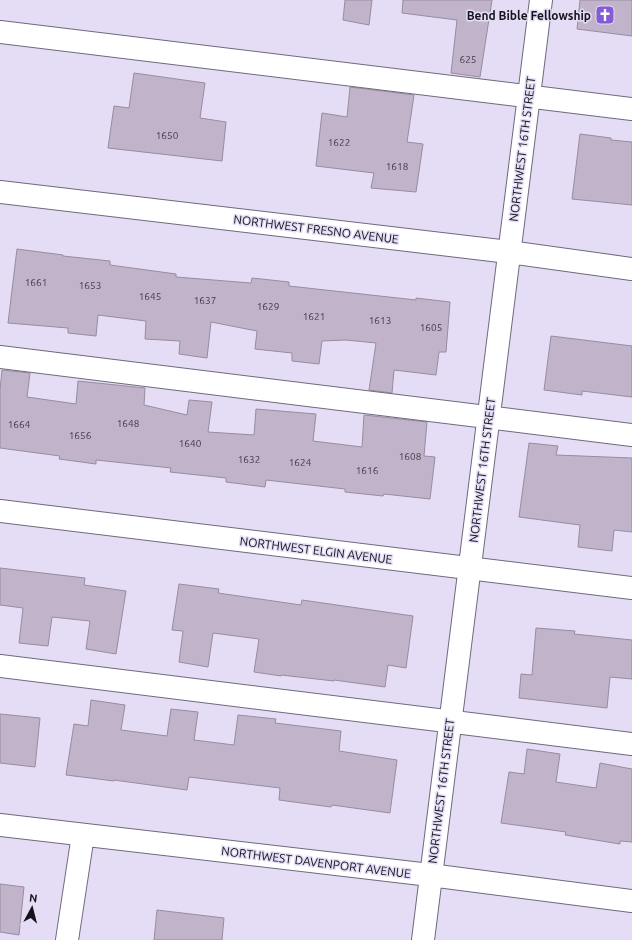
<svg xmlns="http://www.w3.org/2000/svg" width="632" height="940" font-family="Ubuntu,sans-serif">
<rect width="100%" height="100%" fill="#e4ddf5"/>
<!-- building -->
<path fill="#c1b4ca" stroke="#978ca0" d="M345 0H372L369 25 343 20Z
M403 0H492L480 77 451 73 457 20 402 13Z
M580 0H632V36L577 29Z
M134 73 205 83 200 118 226 122 222 161 108 148 114 106 129 108Z
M350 87 414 95 407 142 423 144 416 192 371 188 374 173 316 166 322 113 347 117Z
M580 134 611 138V140L632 142V205L572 199Z
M17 249 63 255V256L110 261V265L176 274V277L251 283 252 278 289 282V286L416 300V298L450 302 446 352H439L436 375 394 370 392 393 369 390 376 343 346 340 322 341 319 364 292 361V353L255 349 257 331 211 322 207 358 179 354 180 341 145 339 146 321 98 315 96 336 68 333V328L8 323Z
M551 336 632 346V397L582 391V395L544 390Z
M2 370 30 373 27 397 76 404 78 381 145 388 144 405 187 415 189 400 212 402 208 432 254 435 256 409 316 414 313 441 362 447 364 415 427 422 424 456 435 457 430 499 384 494 383 496 345 492V489L266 480 265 487 226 482V478L170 472 171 468 96 460V464L59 459 60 456 0 448V390Z
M529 443 558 446 556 455 632 458V532L614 530 612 551 578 547 580 525 519 517Z
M0 568 85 578 84 585 126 591 116 654 86 649 90 621 52 617 48 646 19 643 23 608 0 605Z
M179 584 219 589 218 593 301 605 302 600 413 616 406 668 388 665 385 687 334 680V681L281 675V676L254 672 259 639 213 633 208 667 179 662 183 631 172 630Z
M536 628 575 631 574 634 632 640V679L610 677 607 708 519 698 521 674 532 675Z
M91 700 125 705 121 730 167 736 171 709 198 712 194 740 234 745 238 715 276 719 275 723 341 731 339 751 397 760 390 813 332 805 331 807 279 800 280 788 189 777 187 790 114 780V781L66 775 74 724 88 726Z
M0 714 40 718 35 767 0 763Z
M527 749 560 754 556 782 596 788 600 763 632 769V842L620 841V844L565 835 566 832 501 823 509 772 524 774Z
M0 884 24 887 19 935 0 932Z
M157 910 224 918 222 940H154Z"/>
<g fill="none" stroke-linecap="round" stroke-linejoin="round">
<defs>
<path id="minor" d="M0 32 632 109
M0 192 509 252 632 269
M0 357 632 435
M0 511 632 588
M0 666 632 744
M0 825 430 875 632 901
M67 940 83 835
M423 940 541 0"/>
</defs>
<!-- minor casing -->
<use href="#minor" stroke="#6f697e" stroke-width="24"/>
<!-- minor -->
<use href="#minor" stroke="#fff" stroke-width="22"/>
</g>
<!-- icons -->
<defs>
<symbol id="church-square" viewBox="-11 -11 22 22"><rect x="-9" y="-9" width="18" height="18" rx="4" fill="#835bd5" stroke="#e4ddf5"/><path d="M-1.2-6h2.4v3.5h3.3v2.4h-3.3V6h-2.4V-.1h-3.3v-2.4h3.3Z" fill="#fff"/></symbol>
</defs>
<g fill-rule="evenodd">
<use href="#church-square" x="594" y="4" width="22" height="22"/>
</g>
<g text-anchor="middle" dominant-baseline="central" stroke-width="3" stroke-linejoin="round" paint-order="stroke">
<!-- number labels -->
<g font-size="10" fill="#403b47">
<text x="468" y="59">625</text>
<text x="167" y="135">1650</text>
<text x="339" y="142">1622</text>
<text x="397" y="166">1618</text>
<text x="36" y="282">1661</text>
<text x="90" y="285">1653</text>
<text x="150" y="296">1645</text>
<text x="205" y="300">1637</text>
<text x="268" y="306">1629</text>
<text x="314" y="316">1621</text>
<text x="380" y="320">1613</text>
<text x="431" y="327">1605</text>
<text x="128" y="423">1648</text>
<text x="19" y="424">1664</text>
<text x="80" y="435">1656</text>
<text x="190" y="443">1640</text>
<text x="410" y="456">1608</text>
<text x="249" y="459">1632</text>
<text x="300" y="462">1624</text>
<text x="367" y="470">1616</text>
</g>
<!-- poi labels -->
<g font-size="12" font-weight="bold" fill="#15131b" stroke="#e4ddf5" text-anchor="end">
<text x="591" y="15">Bend Bible Fellowship</text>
</g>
<!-- street labels -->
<g font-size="12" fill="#15131b" stroke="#e4ddf5">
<text transform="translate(522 149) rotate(-83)">NORTHWEST 16TH STREET</text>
<text transform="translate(316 229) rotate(7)">NORTHWEST FRESNO AVENUE</text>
<text transform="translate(482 470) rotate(-83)">NORTHWEST 16TH STREET</text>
<text transform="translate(316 550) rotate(7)">NORTHWEST ELGIN AVENUE</text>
<text transform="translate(441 791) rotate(-83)">NORTHWEST 16TH STREET</text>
<text transform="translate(316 862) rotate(7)">NORTHWEST DAVENPORT AVENUE</text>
</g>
</g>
<!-- north arrow -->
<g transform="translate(32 908) rotate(7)" stroke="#e4ddf5" stroke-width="3" paint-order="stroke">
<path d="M0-3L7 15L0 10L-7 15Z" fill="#15131b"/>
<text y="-6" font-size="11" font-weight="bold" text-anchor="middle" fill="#15131b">N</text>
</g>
</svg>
